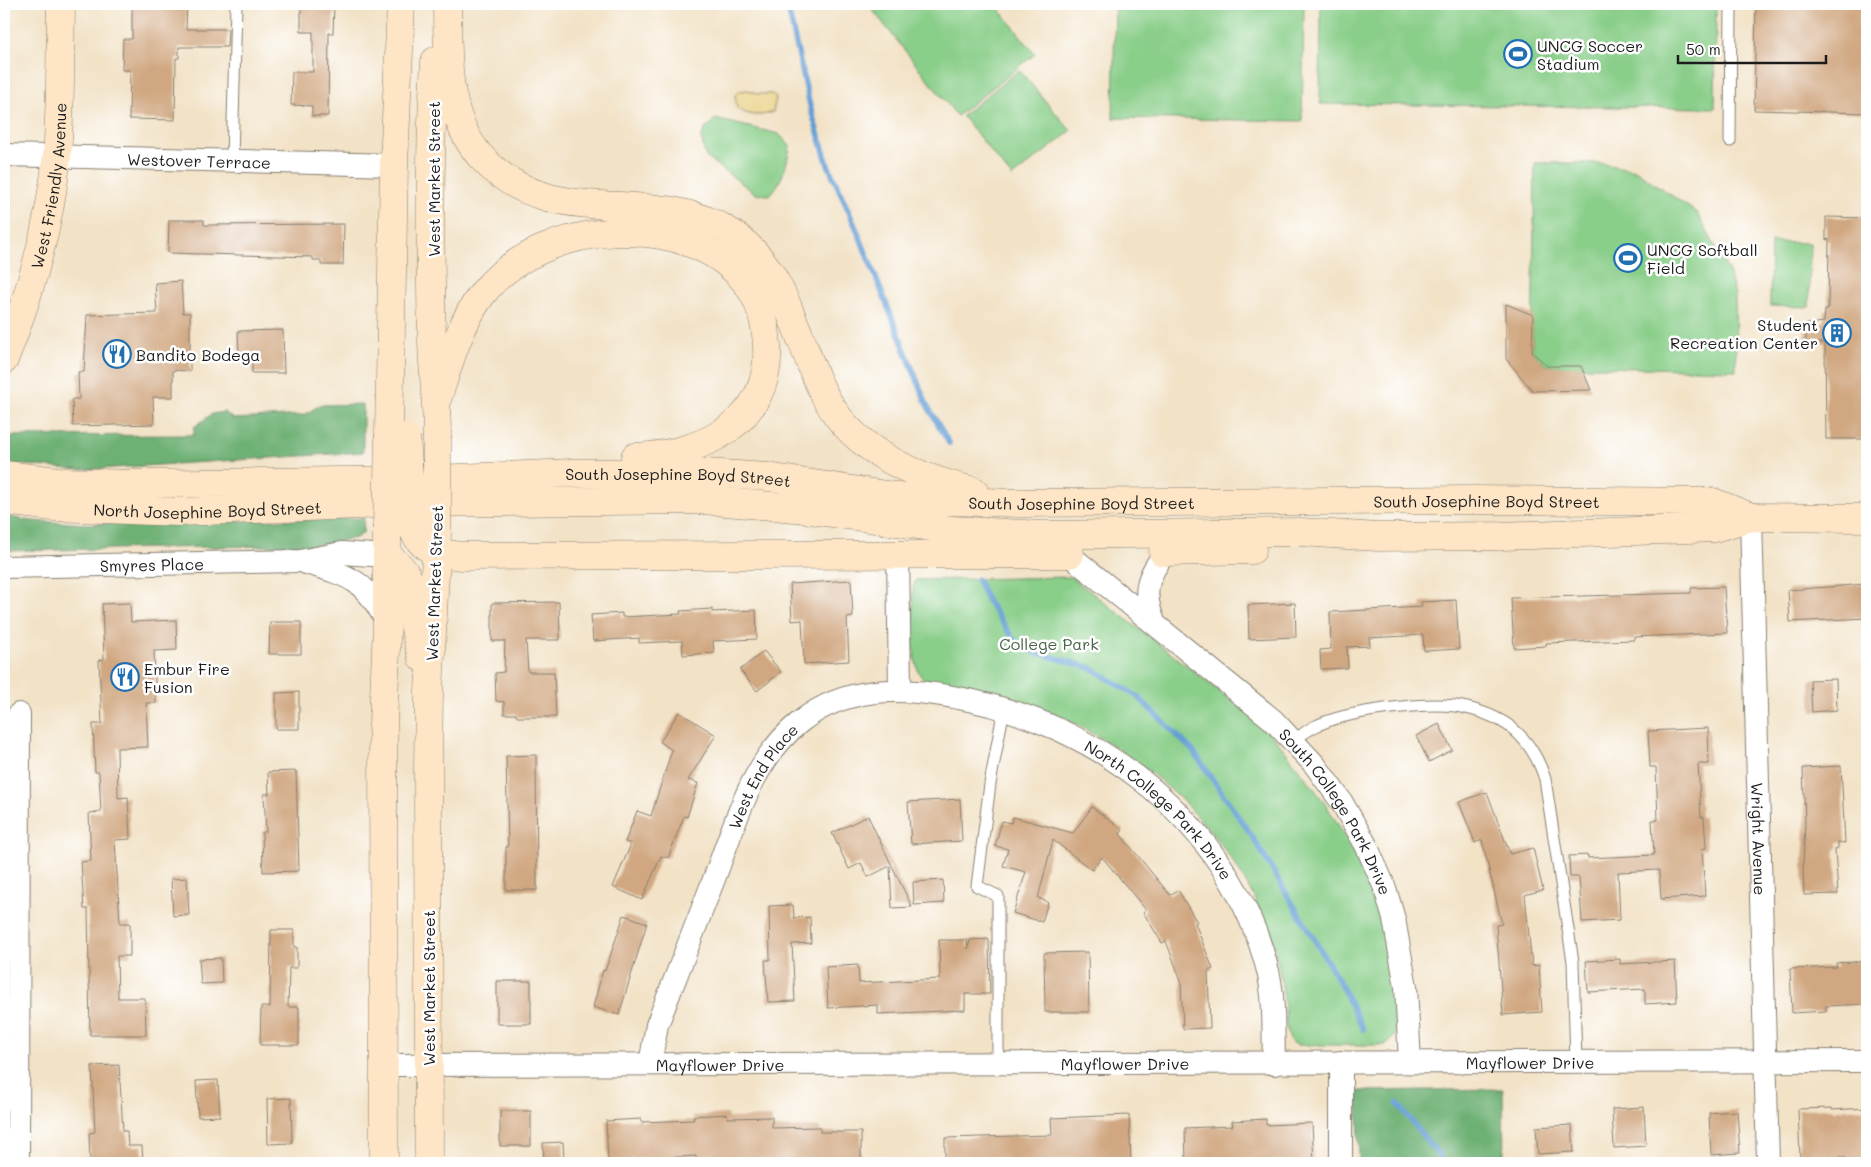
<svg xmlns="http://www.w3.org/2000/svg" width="1871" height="1167" font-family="Mali,sans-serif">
<rect width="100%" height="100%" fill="#fff"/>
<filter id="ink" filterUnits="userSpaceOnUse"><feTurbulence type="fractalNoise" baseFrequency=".02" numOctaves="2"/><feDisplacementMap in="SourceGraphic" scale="10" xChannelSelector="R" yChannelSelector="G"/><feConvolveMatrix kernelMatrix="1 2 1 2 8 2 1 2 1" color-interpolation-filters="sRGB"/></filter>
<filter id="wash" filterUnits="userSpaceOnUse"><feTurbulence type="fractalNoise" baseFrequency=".0096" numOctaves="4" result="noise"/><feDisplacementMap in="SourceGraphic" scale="20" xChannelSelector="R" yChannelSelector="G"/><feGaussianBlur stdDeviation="1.12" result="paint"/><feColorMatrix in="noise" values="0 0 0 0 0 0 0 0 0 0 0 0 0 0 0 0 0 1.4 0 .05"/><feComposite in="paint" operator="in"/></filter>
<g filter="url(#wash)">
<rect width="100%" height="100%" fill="#f2e2c6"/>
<!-- green -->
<path fill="#89ce89" stroke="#527552" d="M876 4H995L1035 54 957 116 871 8Z
M1115 4H1304L1302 121 1113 118Z
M1321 4H1716L1715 108 1320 104Z
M1019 70 1071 131 1012 177 962 116Z
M715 119 779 134 790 146C787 164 783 181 770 195L756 194 706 157 701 138 705 129Z
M1535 163H1599L1635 170 1697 213 1729 272 1735 295 1736 370 1547 366 1532 352Z
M4 182C15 199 8 219 4 238Z
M1771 242 1810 243 1809 307 1770 306Z
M1071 577C1113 609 1155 641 1197 674 1222 694 1250 713 1273 737 1282 746 1290 758 1299 769 1350 832 1384 902 1393 984 1395 1003 1405 1035 1384 1045H1299L1291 1042 1287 1032C1284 998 1281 964 1269 932 1232 831 1145 753 1048 711 1009 694 965 688 924 680 908 665 914 609 913 587L916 580Z"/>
<!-- forest -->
<path fill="#6eb175" stroke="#456648" d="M363 404V452L81 470 4 463V449L9 436 194 435V427L212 414 224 412 234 419 304 415 320 405Z
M4 516 32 521 89 524 364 518 363 533 356 538 318 545 4 551Z
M1503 1089 1504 1163H1359L1358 1091Z"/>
<!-- sand -->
<path fill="#eeda9e" stroke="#857b5d" d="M748 90 758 94H772L776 98 773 112C759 117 750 116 737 109L735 95 739 91Z"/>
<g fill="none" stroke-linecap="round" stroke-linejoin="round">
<!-- stream -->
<path stroke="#649ed4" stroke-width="5.5" d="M787 4 811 110 828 165 857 230 927 405 949 443
M977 579 987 600 1014 640 1028 650 1091 668 1137 696 1193 751 1252 836 1338 979 1363 1029
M1397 1103 1437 1153 1442 1163"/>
</g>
<g id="blocks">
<!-- building -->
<path fill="#d0a781" d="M132 4H187L186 29H228L227 47H179V58H176L175 120 129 119 130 70H122L123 39H132Z
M301 4H334L333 33H329L328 116H312V106L291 105 292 72H313V32H301Z
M1756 4H1867V113L1754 110Z
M1826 217 1867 218V439H1826L1825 343H1806V324L1824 322 1825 310H1828L1829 239 1826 240Z
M169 220H204V225L344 224 343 265H321V260H313V257L168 253Z
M181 281 183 313H190V371L173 370V397H153L154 424 73 426 72 399H79L78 372H84L87 315 157 313 155 283Z
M1506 304 1533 315 1532 352 1547 366H1581L1591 390 1533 391 1506 359Z
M283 330 284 373H252V353H239L238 331Z
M851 580 853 617 847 618 849 661 804 664 802 620 792 621 790 584Z
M1867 584V618L1790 622 1788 590Z
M1724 587 1727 633 1634 637V640L1546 643V646L1514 648 1511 598 1691 593V588Z
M1456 600 1459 649 1424 651 1423 635 1369 638 1370 646 1347 647 1348 668 1321 669 1320 650 1331 649 1330 612 1422 607 1421 602Z
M559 602 560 640H526L528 672H554L556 717H517L516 714H504V702L496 701 495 673 504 672 505 641H492V603Z
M130 603 131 622 176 620 177 650 154 651 156 703H146L148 747 117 748 118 798 128 797 130 839 115 840 120 923H130V956H117L118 998H145L146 1035H90L88 909H84L81 862 91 861 89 813 101 812 99 772H95L93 724H102L99 660 104 659 102 604Z
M1295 603 1296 637 1249 639 1248 605Z
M712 609V612L756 610 757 639 713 641 714 653 683 655 682 641 639 643V638L593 641 591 615 622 613V617L681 614 680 611Z
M270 622H301V654H269Z
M764 651 781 672 757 691 740 670Z
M1836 679 1837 710 1812 712 1810 680Z
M299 692V729H276V693Z
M679 712 716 735 688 780 698 783 687 817 684 816 668 858 661 856 642 900 613 887 631 844 625 842 637 811 651 816 672 750 660 742Z
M1439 724 1452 750 1429 762 1416 736Z
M1708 728 1709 764H1698L1701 817H1704L1706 848 1702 849 1705 896 1661 899 1659 870 1618 872 1620 920 1582 922 1579 877H1570L1569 856 1588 855V858L1654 855 1652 820H1658L1656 767H1650L1648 731Z
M536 755 537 890H506V847H508L506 756Z
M1841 766 1845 843 1838 842V848L1835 849 1838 894 1804 895 1803 865 1805 822 1803 768Z
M296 771 299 871 263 872 262 832H266L264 794H269L268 772Z
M1487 792 1510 854 1533 848 1543 890 1525 895 1532 966 1539 965 1542 1012 1503 1015 1496 925 1502 924 1482 840 1475 843 1459 802Z
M960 799 962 841 911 844 908 802Z
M1092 807 1123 830 1120 834 1170 895 1178 890 1197 922 1195 923 1213 969 1208 971 1210 1028 1183 1029 1181 981 1166 941 1162 943 1143 912 1146 910 1102 857 1092 870 1053 840 1038 898 1048 902 1042 922 1013 913 1026 872 1003 866 1008 849 995 846 1002 821 1011 823 1013 817 1073 833Z
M868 816 877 835 912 907 892 908 890 866 868 877 861 863 849 869 832 833Z
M187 878 189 915 173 916 171 879Z
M943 880 944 903 914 905 913 882Z
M793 905 794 918 810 917 811 943 792 944 795 1001 768 1002 765 960H770L769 906Z
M624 915 647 923 619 1015 593 1007 603 970 605 971Z
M271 930H294V947H297V968H289L288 1007H299V1045H260L261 1007H270Z
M989 939 990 994H965V1010L878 1014V1005L828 1008 826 967 858 965 859 983 940 979 939 940H967L968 949 970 940Z
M1088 952 1089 1012H1045L1044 953Z
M221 958 222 983 201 984 199 959Z
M1620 959V964L1675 961 1677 1002 1645 1004V989L1588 992 1586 961Z
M1867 961V1004L1826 1006V1011L1792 1013 1790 969 1837 967 1836 963Z
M497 981H531V1024H497Z
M119 1065 123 1131H127L128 1146H142L143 1163H90L89 1133 95 1132 92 1066Z
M218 1080 220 1116 198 1117 196 1081Z
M291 1098 292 1143 268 1144 267 1099Z
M1644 1107 1646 1146 1614 1148 1612 1109Z
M1832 1108V1110L1867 1108V1163H1845V1157L1800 1159 1798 1109Z
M500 1111H531V1146H500Z
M1737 1111 1740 1153 1711 1155 1709 1113Z
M727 1114 728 1118 772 1117V1128L820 1127V1132H861V1163H696V1156L608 1161 606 1121 641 1119V1122L694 1120 693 1116Z
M1129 1115 1131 1163H1096V1158L1066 1160V1163H945V1138L1052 1135 1051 1118Z
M1266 1119V1125L1312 1123 1314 1163H1279V1161L1186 1163 1185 1128 1233 1126 1232 1121Z
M1572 1125 1574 1152 1538 1154 1536 1127Z
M563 1142 564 1163H544L543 1143Z"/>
</g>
</g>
<g filter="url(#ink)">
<use href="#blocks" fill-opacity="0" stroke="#877f71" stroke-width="1"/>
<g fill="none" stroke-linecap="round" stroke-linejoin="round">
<defs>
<path id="lane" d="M1730 141 1731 4
M232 161 236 4
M1294 740C1301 736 1308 729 1316 726 1346 711 1423 702 1456 706 1475 709 1496 716 1512 728 1528 741 1539 760 1545 779L1573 962 1576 1062
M998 1064V896L977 886 990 784 1004 708"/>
<g id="street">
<path id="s1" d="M4 155 394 165"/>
<path id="s2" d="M1751 517 1768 1163"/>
<path d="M898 553 900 690"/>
<path id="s3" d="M1068 554 1273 720 1315 765 1341 801 1366 845 1385 888 1394 919 1406 987 1410 1062"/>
<path d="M306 563C350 576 366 580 387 623"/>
<path id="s4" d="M4 567 300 561 342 553 387 556"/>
<path d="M1154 622C1142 592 1146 577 1166 552"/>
<path d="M1341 1062V1163"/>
<path id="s5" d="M650 1064 657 1025C676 976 695 928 714 879 735 824 751 761 800 722 845 686 899 687 953 697 1099 722 1230 823 1268 971 1275 1000 1273 1033 1274 1064"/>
<path id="s6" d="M384 1065 1867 1061"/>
<path d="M18 1163 19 714"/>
</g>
<g id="secondary">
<path d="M447 4C448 56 444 116 481 157 553 236 655 181 733 234 765 256 781 288 794 322 807 352 817 388 836 414 868 458 923 479 974 491"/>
<path d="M435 61C429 154 430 248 432 342 433 373 437 404 437 436"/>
<path id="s7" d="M4 360C30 295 50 225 57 155 61 105 60 54 61 4"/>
<path d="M437 400C449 364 459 324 483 293 540 220 690 207 748 285 760 302 766 325 767 346 772 422 701 455 635 457"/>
<path d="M389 434 394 165 401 4"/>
<path id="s8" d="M4 475 67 482 132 484 411 480 572 473H706L768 477 886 495 944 501 1019 503 1474 500 1713 502 1751 517"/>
<path id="s9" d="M4 501 54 507 178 512 412 503 703 500 795 508 953 530 1043 535 1301 532 1378 537 1502 536 1714 528 1751 517 1867 518"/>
<path d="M413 529C421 551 440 553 460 556L1070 554"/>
<path d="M1163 552 1252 550"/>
<path d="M387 556C416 574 410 591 414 620 415 633 419 645 422 658"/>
<path d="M384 1163 383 725 387 623V529"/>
<path d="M429 1163 428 772 429 691 437 535"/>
</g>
</defs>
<!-- lane casing -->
<use href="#lane" stroke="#877f71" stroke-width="13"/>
<!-- street casing -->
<use href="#street" stroke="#877f71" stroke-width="24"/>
<!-- secondary casing -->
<use href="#secondary" stroke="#877f71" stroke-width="29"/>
<!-- lane -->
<use href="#lane" stroke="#fff" stroke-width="11"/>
<!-- street -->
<use href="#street" stroke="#fff" stroke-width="22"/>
<!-- secondary -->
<use href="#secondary" stroke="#fde5c5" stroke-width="28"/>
<defs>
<path id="secondary-bridge" d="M406 437 413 529
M387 529 389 434
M437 531V436"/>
</defs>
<!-- secondary-bridge casing -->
<use href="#secondary-bridge" stroke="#877f71" stroke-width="29" stroke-linecap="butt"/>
<!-- secondary-bridge -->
<use href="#secondary-bridge" stroke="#fde5c5" stroke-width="28"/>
</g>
</g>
<!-- icons -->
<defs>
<symbol id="stadium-ring" viewBox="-11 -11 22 22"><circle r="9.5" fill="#fff" stroke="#1f6fb2" stroke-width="1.5"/><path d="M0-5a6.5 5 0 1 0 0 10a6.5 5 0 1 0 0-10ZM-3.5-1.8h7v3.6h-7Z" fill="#1f6fb2"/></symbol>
<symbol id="building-ring" viewBox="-11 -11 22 22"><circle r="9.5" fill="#fff" stroke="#1f6fb2" stroke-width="1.5"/><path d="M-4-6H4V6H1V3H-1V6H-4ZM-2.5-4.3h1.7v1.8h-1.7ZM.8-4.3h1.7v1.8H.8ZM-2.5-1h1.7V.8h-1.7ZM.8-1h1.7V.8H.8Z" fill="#1f6fb2"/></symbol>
<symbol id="restaurant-ring" viewBox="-11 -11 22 22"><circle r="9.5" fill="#fff" stroke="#1f6fb2" stroke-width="1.5"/><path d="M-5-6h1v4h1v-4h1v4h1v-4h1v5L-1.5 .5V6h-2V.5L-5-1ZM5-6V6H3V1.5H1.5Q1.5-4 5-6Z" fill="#1f6fb2"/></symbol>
</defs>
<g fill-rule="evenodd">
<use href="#stadium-ring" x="1502" y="38" width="32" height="32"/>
<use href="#stadium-ring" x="1612" y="242" width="32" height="32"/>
<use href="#building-ring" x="1821" y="317" width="32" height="32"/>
<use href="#restaurant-ring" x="101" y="338" width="32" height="32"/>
<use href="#restaurant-ring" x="109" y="661" width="32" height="32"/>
</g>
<g text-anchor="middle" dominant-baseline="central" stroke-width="5" stroke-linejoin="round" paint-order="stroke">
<!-- poi labels -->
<g font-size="16" fill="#1c1c1c" stroke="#fff" text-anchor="start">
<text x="1537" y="45">UNCG Soccer<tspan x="1537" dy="18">Stadium</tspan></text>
<text x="1647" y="249">UNCG Softball<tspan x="1647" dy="18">Field</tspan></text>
<text x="1818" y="324" text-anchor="end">Student<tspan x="1818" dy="18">Recreation Center</tspan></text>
<text x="136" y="354">Bandito Bodega</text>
<text x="144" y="668">Embur Fire<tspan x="144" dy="18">Fusion</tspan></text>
</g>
<!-- street labels -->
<g font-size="16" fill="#1c1c1c" stroke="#fff">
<text stroke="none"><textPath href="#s1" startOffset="195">Westover Terrace</textPath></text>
<text transform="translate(433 179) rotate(-90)">West Market Street</text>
<text stroke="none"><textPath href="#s7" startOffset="181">West Friendly Avenue</textPath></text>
<text stroke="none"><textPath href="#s8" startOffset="675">South Josephine Boyd Street</textPath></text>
<text stroke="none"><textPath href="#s8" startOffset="1080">South Josephine Boyd Street</textPath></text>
<text stroke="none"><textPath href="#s8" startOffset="1485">South Josephine Boyd Street</textPath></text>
<text stroke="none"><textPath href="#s9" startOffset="204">North Josephine Boyd Street</textPath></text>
<text stroke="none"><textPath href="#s4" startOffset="148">Smyres Place</textPath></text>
<text transform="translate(434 583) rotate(-88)">West Market Street</text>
<text stroke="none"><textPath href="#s5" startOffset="311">West End Place</textPath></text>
<text stroke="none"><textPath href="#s5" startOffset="779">North College Park Drive</textPath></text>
<text stroke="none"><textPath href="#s3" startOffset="376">South College Park Drive</textPath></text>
<text stroke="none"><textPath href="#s2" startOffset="322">Wright Avenue</textPath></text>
<text transform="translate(428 988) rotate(-90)">West Market Street</text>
<text stroke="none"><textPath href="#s6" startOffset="1146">Mayflower Drive</textPath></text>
<text stroke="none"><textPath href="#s6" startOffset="336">Mayflower Drive</textPath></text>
<text stroke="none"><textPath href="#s6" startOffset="741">Mayflower Drive</textPath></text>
</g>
<!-- park labels -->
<g font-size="16" fill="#486348" stroke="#fff">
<text x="1049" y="643">College Park</text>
</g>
</g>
<!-- margin -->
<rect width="1871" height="1167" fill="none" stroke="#fff" stroke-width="20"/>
<!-- scale -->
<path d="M1678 55v8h148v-8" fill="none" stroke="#1c1c1c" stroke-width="2.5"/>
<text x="1686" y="55" font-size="15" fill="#1c1c1c" stroke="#ffffff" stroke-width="4" paint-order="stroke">50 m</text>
</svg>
